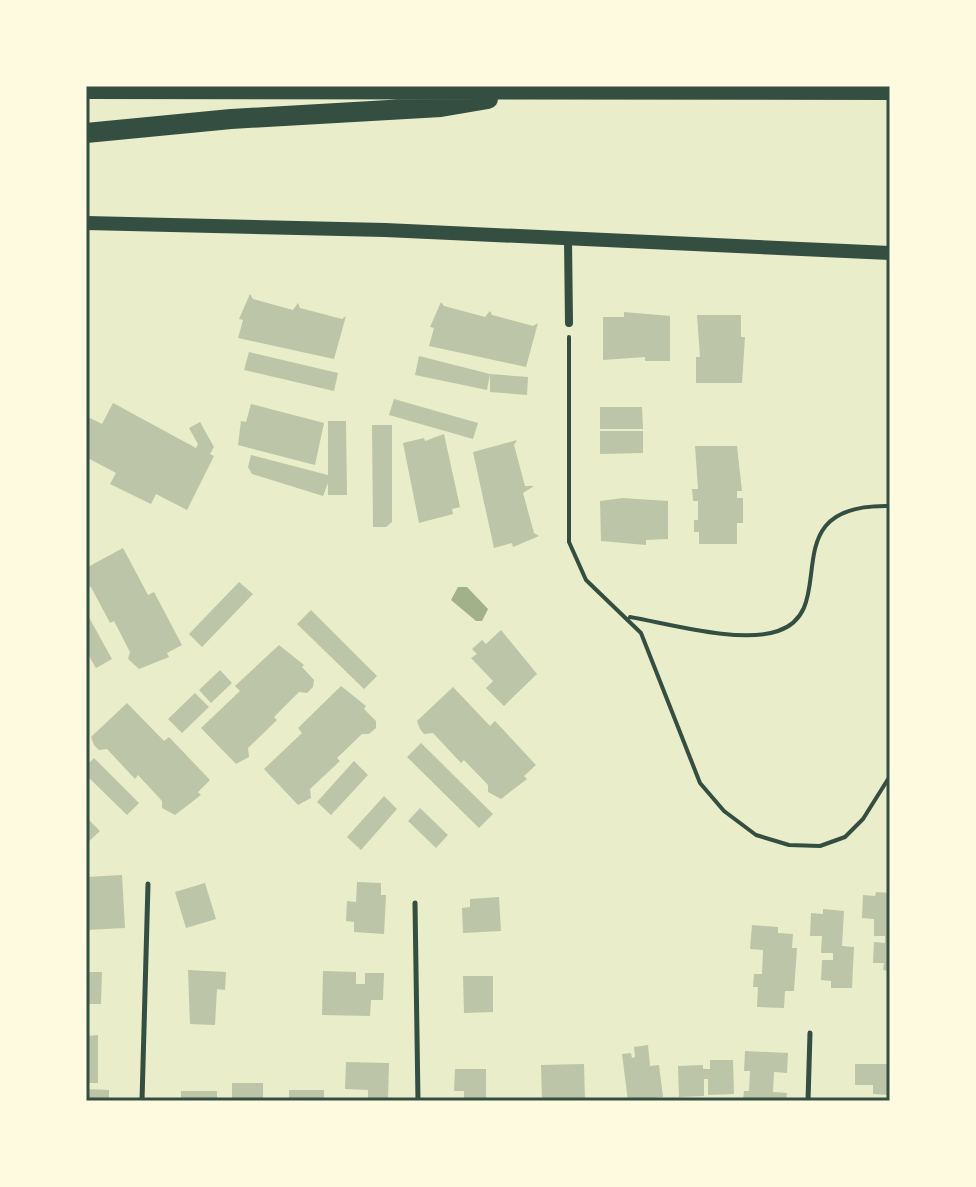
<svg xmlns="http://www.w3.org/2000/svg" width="976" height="1187" font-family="Ubuntu,sans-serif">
<rect width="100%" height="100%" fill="#e9edc9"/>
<!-- water -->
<path fill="#a3b18a" d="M458 587H467L488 609 482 621H476L451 600Z"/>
<!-- building -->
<path fill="#bcc5a7" d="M250 294 253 299 293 310 298 303 300 308 342 319 346 316 334 359 238 338 243 320 239 319Z
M441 302 444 306 485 317 490 311 492 315 533 326 538 323 526 367 429 346 434 328 430 327Z
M624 312 670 316V361H645V357L603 360V317H624Z
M697 315H741V337H745L742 383H696V357H700Z
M249 352 338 373 334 391 244 370Z
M419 356 490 374 528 377 527 395 490 392V374L487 390 415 375Z
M394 399 478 423 473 439 389 415Z
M113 403 196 448 198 444 189 428 200 422 214 447 210 454 214 456 187 510 156 494 151 504 110 484 116 473 86 457V416L102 424Z
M251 404 324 423 315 465 238 445 241 421 246 422Z
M600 407H642L643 429H600Z
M328 421H346L347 495H328V483L323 496 252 474 248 467 251 455 328 475Z
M372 425H392V522L386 527H373Z
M600 431H643V453L600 454Z
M444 434 460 507 452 509 453 514 419 523 403 443 424 438 425 441Z
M517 440 514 445 525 486H534L523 493 534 533 539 536 513 547 512 543 494 548 473 452Z
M695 446H737L742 491H737V498H743V523H737V544H699V532H694V520H698V501H693L692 489H698Z
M623 498 668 501V539L646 540V545L601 541 600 501Z
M123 548 148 595 154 592 182 645 167 653 169 657 139 669 128 659 130 652 114 621 110 623 91 587 86 586V568Z
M239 582 253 594 202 647 189 634Z
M311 610 377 676 364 689 297 624Z
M86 612 112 659 96 668 86 651Z
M501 630 537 674 504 706 486 688 493 681 471 658 477 654 472 649 482 640 486 644Z
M279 645 304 665 302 667 314 680 313 687 307 693 299 692 274 717 277 720 248 748 249 757 236 764 201 728 240 691 235 686Z
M220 670 232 683 211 703 199 690Z
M341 686 366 706 364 709 376 721V728L369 734H362L337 758 340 761 310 789 311 798 298 805 264 769 302 733 298 728Z
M453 687 490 726 495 721 536 765 524 776 527 779 501 799 488 792V785L464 760 461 763 433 733 424 734 420 729 417 721Z
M195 693 209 707 182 733 168 719Z
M127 703 164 741 169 737 210 780 198 792 201 795 175 815 162 808V801L138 775 135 779 107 749 99 750 94 745 91 737Z
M421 743 493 814 479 828 407 757Z
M94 758 139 803 127 815 86 775V766Z
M354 761 368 775 331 815 317 802Z
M384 796 397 809 361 850 347 837Z
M420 808 448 835 436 848 408 821Z
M86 817 100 831 86 844Z
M122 875 125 928 86 930V877Z
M357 882 381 883V895H386L384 934 354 932V922L346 921 347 901 356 902Z
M205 883 216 919 186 928 175 892Z
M876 892 890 893V971L883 970 884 963H873L874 942 885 943V936H874V919L862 918 863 895 875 896Z
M499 897 501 931 463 933 462 908 470 907V899Z
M823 909 844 911 842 946 854 947 852 988H831V981L821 980 822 960H833V953H821L822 936H810L811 913 823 914Z
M752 925 778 927V933L793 934 792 948H797L794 991H785L784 1008 757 1007 758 987H753L754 974H762L763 950 750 949Z
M188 970 226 972 225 990 217 989 215 1025 190 1024Z
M323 971 356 972V984H365V973H384L383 1000H371L370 1016 322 1015Z
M86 972H102L101 1004H86Z
M463 976H493V1012L464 1013Z
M98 1035V1083H86V1036Z
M648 1045 650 1066 659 1065 663 1097 628 1101 622 1054 631 1053 632 1058 635 1057 634 1047Z
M745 1051 788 1053 787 1073 774 1072 773 1092 787 1093 786 1101H743L744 1091H749L750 1071H744Z
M710 1060H733L734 1094 708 1095V1079H704V1096L679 1097 678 1066 703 1065V1069H710Z
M346 1062 389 1063 388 1100 368 1099V1090L345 1089Z
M584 1064 585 1100 542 1101 541 1065Z
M855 1064H890V1095L873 1094V1085H855Z
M455 1069H486V1101H464V1091H454Z
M232 1083H263V1101H232Z
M86 1089 109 1090V1101H86Z
M289 1090H324V1101H289Z
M181 1091H217V1101H181Z"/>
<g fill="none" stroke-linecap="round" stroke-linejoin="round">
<!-- path -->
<path stroke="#344e41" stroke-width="4" d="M569 337V542L586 580 641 633 700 783 724 811 756 835 789 845 820 846 845 837 863 819 890 776
M630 617C670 624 740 644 778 631 844 609 768 503 890 506"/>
<!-- service -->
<path stroke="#344e41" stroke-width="5" d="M415 903 418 1101
M142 1101 148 884
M808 1101 810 1033"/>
<!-- minor -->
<path stroke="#344e41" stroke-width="8" d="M568 240 569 323"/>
<!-- tertiary -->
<path stroke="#344e41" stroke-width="14" d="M86 223 385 230 890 253"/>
<!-- motorway -->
<path stroke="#344e41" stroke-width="20" d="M86 89 890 90
M86 133 231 119 441 107 488 99"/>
</g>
<!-- border -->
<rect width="976" height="1187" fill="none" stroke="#fefae0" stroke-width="176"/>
<rect x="88" y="88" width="800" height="1011" fill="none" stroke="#344e41" stroke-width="3"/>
</svg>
